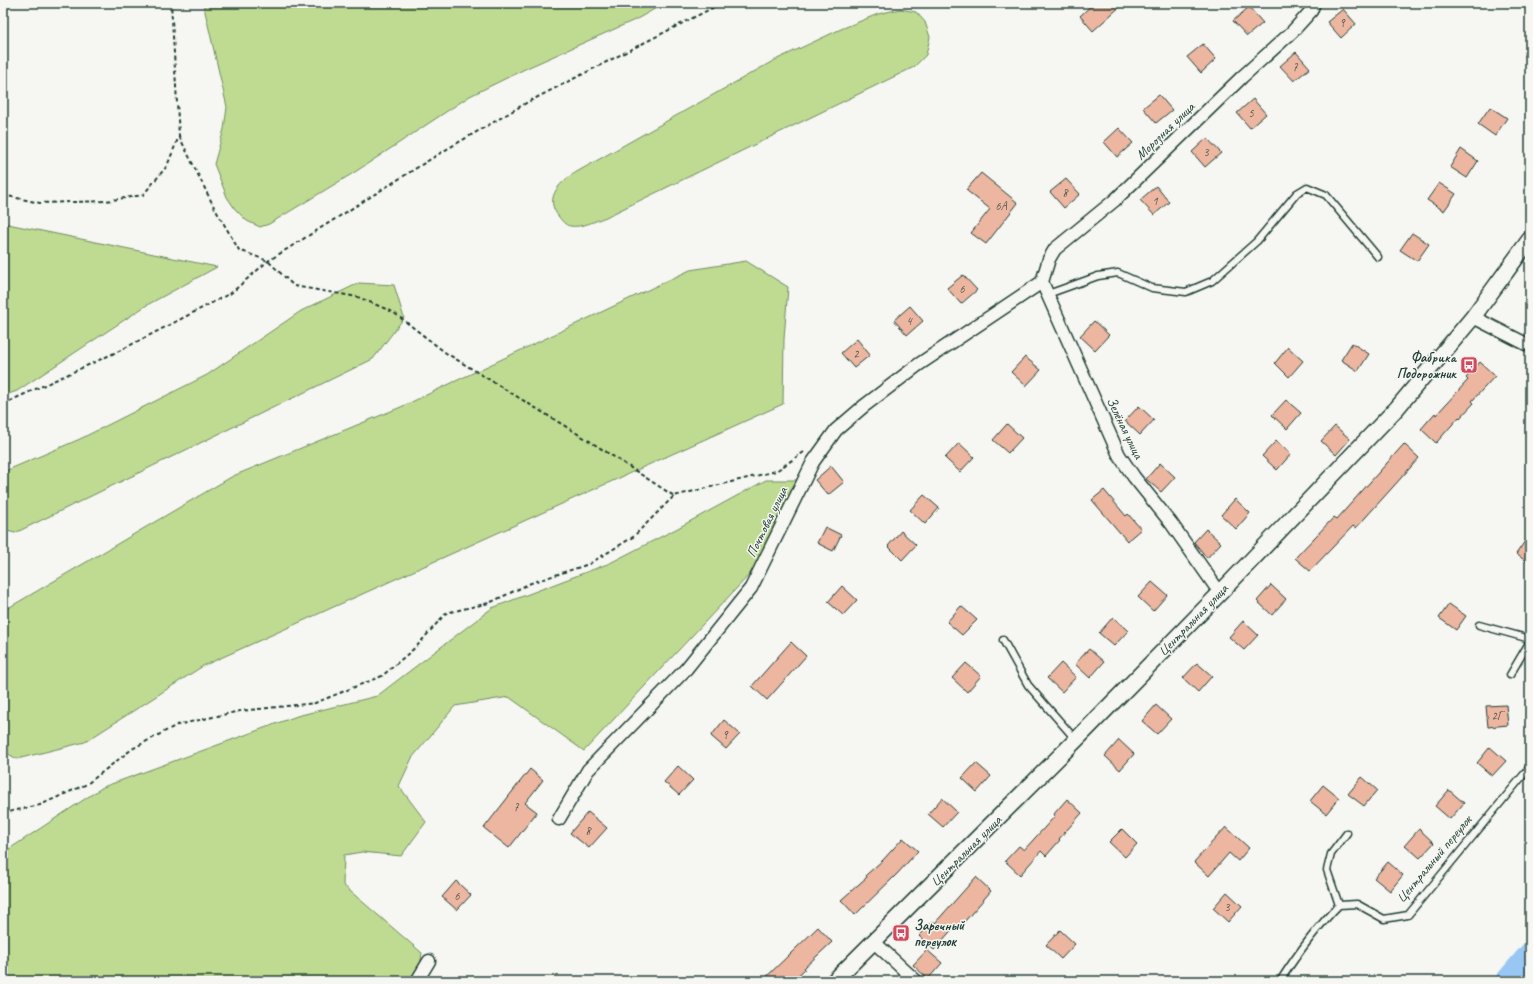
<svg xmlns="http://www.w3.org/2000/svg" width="1533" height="984" font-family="Caveat,sans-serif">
<rect width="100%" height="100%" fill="#f6f6f2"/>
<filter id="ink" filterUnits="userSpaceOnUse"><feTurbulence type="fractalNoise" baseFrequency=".025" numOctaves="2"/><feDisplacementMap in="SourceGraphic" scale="8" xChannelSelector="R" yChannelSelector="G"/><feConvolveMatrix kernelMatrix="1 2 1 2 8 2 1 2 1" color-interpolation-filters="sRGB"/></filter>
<g filter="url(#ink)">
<!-- green -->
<path fill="#bfda91" stroke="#6f8c62" d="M203 3H665L637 19 527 68 470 96 355 172 269 224 260 227 247 221 235 209 227 197 214 164 224 129 227 107Z
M900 9 916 12 925 22 930 37 926 55 914 67 606 217C595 221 582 228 570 226 565 225 562 221 559 217 544 199 558 184 573 174L773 61 841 29 878 14Z
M3 223 217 267 147 305 17 391 3 396Z
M746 261 788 287 784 339 783 404 203 666 85 742 17 759 3 751V611L233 476 401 407 690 270Z
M359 283 394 285 404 318 373 359 15 533 3 530V472L80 439 207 375 301 311Z
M766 480H797L764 559 584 751 509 697 455 706 412 758 399 786 426 822 401 856 362 852 344 855 343 885 422 953 418 981H3V853L103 787 297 716 377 696 492 608 610 563 676 529Z"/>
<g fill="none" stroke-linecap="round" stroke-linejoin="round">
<!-- river -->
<path stroke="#98c7f3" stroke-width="22" d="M1506 981 1530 953"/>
</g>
<!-- building -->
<path fill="#ecb6a0" stroke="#1f3d34" d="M1094 3H1124L1093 31 1080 16Z
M1249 7 1263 23 1247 36 1233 21Z
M1343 9 1356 24 1341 38 1327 22Z
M1203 44 1216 59 1201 73 1187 57Z
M1296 52 1310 68 1294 81 1280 66Z
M1159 95 1172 110 1156 123 1143 108Z
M1253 99 1266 114 1250 128 1237 113Z
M1490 107 1507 118 1495 136 1478 124Z
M1119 128 1133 143 1117 157 1104 142Z
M1207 138 1221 153 1205 167 1192 152Z
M1461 149 1478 161 1467 178 1450 167Z
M981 173 1018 203 986 244 971 233 990 209 966 190Z
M1066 179 1080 194 1064 208 1050 192Z
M1439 183 1456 194 1444 211 1427 200Z
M1156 186 1169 202 1154 215 1140 200Z
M1412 233 1429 244 1417 261 1400 250Z
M963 275 977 290 961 304 947 288Z
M910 306 923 321 907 335 894 320Z
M1094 321 1109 335 1095 350 1080 336Z
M857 339 870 355 854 368 841 353Z
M1352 343 1369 354 1358 371 1341 360Z
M1288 347 1303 361 1289 377 1275 363Z
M1025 357 1041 370 1026 386 1011 372Z
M1480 362 1495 376 1472 401 1474 403 1460 418 1459 417 1436 443 1421 429 1435 413 1436 415 1468 380 1466 378Z
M1286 400 1301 413 1287 429 1272 415Z
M1139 406 1154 420 1140 435 1125 421Z
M1007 424 1022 438 1008 453 993 440Z
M1335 426 1350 439 1336 455 1321 441Z
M1276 441 1291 454 1277 470 1262 456Z
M959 443 974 457 960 472 945 458Z
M1404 444 1419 458 1356 528 1353 526 1310 571 1295 558 1334 517 1337 519Z
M1160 463 1175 477 1161 492 1146 479Z
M831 466 844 482 828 495 815 480Z
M1104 490 1126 516 1128 514 1141 529 1127 541 1092 500Z
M924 495 939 508 925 524 910 510Z
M1235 499 1250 513 1236 529 1221 515Z
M825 527 841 535 833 551 817 543Z
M1206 529 1221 543 1207 558 1194 542Z
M901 531 916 545 902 560 888 546Z
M1530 534V564L1516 554Z
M1152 582 1167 595 1153 611 1138 597Z
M1271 585 1286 599 1272 615 1257 601Z
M842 586 857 600 843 615 828 602Z
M1449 604 1466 616 1456 630 1439 618Z
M961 606 977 620 962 635 947 622Z
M1113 617 1128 631 1114 646 1099 633Z
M1243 621 1258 635 1244 650 1229 637Z
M791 642 806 656 767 700 752 686Z
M1089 649 1104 662 1090 678 1075 664Z
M966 663 981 676 967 692 952 678Z
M1061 663 1076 677 1062 692 1047 678Z
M1197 663 1212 676 1198 692 1183 678Z
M1156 705 1171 719 1157 734 1142 721Z
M1506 705 1508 725 1488 727 1486 706Z
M724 720 740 734 726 749 711 736Z
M1119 740 1134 754 1120 770 1105 756Z
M1490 747 1506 761 1492 776 1477 763Z
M976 763 991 776 977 792 962 778Z
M678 766 693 780 679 795 664 782Z
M530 769 543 780 525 803 537 812 509 848 484 828Z
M1362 777 1377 790 1364 806 1348 794Z
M1323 785 1339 798 1326 814 1310 801Z
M1449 790 1464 803 1450 819 1435 806Z
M942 798 957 812 943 827 928 814Z
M1067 799 1082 813 1059 839 1060 840 1046 856 1041 851 1020 875 1005 861 1019 846 1024 850 1055 816 1053 815Z
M588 812 607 828 589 848 570 833Z
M1226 827 1249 848 1238 861 1229 853 1209 876 1194 862Z
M1122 829 1137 844 1125 857 1109 842Z
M1419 829 1434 843 1420 858 1405 845Z
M903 838 918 851 897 874 855 915 841 900 867 877 866 875 883 860Z
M1388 862 1403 875 1390 891 1374 878Z
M976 877 991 891 958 929 955 926 934 950 919 936 933 921 935 923Z
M456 881 471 895 457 910 442 897Z
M1227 892 1242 906 1228 922 1213 908Z
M818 927 832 942 804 968 805 969 792 981H762Z
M1060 930 1075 944 1061 959 1046 945Z
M927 950 942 963 928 979 913 965Z"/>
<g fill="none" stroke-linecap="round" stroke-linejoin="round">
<defs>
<path id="service" d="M1048 294 1098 276 1118 273 1152 288 1186 292 1212 281 1257 241 1297 193 1307 187 1326 195 1378 257
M1479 625 1530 639
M1003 640 1028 685 1076 740
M1510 675 1530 641
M1339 905 1357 904 1384 919 1408 915 1530 767
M1280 981C1298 953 1315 929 1339 905L1327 870 1331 854 1347 833"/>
<path id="minor" d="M1042 282 1049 259 1055 249 1115 200 1242 77 1292 32 1311 11 1314 3
M1042 282 1119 455 1134 477 1171 523 1220 593
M1473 317 1530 346
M559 819 588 770 686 669 751 588 813 462 836 430 864 406 918 365 1042 282
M874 942 916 981
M417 981 429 961"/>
<path id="tertiary" d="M834 981 1076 740 1220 593 1397 408 1473 317 1530 239"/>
</defs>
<!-- service casing -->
<use href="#service" stroke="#1f3d34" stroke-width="9"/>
<!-- minor casing -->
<use href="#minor" stroke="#1f3d34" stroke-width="15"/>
<!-- tertiary casing -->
<use href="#tertiary" stroke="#1f3d34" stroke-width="18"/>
<!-- path -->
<path stroke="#1f3d34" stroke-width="2" stroke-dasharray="4 3" stroke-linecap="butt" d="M179 136 214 207 239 250 268 261 294 286 358 297 393 312 446 353 591 442 674 496 776 471 804 452
M3 195 40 203 106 201 143 195 167 166 179 136 171 3
M3 404 121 350 231 293 268 261 442 152 528 102 722 3
M3 813 40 805 87 784 132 749 177 725 240 711 315 703 382 676 417 646 446 613 489 603 531 583 589 564 633 537 674 496"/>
<!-- service -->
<use href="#service" stroke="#f6f6f2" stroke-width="6"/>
<!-- minor -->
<use href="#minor" stroke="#f6f6f2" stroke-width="12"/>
<!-- tertiary -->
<use href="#tertiary" stroke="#f6f6f2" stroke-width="15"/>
</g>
</g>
<!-- icons -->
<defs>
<symbol id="bus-square" viewBox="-11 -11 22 22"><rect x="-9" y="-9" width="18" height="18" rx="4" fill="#d1495b" stroke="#f6f6f2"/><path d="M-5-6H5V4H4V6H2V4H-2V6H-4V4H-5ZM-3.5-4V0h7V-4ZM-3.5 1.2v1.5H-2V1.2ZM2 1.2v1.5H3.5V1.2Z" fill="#fff"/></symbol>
</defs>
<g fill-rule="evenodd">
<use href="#bus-square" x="1459" y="355" width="20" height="20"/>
<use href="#bus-square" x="891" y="923" width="20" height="20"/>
</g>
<g text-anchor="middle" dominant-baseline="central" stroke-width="3" stroke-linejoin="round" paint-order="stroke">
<!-- number labels -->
<g font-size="12" fill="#525b4f">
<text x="1342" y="23">9</text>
<text x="1295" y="67">7</text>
<text x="1251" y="113">5</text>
<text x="1206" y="152">3</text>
<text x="1065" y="193">8</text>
<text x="1155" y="201">1</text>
<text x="1001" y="206">6А</text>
<text x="962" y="289">6</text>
<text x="909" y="321">4</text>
<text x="856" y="354">2</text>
<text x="1497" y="716">2Г</text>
<text x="725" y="735">9</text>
<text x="516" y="807">7</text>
<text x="588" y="831">8</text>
<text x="457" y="896">6</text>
<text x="1227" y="907">3</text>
</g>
<!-- street labels -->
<g font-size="14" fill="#1f3d34" stroke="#f6f6f2">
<text transform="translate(1165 131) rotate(-44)">Морозная улица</text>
<text transform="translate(1125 428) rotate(64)">Зелёная улица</text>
<text transform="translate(767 522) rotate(-64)">Почтовая улица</text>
<text transform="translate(1193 620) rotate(-46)">Центральная улица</text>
<text transform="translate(966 851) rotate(-45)">Центральная улица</text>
<text transform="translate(1434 859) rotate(-50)">Центральный переулок</text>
</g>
<!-- poi labels -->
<g font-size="14" font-weight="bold" fill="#1f3d34" stroke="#f6f6f2" text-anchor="end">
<text x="1456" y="357">Фабрика<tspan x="1456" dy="16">Подорожник</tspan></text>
<text x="914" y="925" text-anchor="start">Заречный<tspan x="914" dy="16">переулок</tspan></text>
</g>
</g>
<!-- margin -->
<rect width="1533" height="984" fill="none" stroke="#f6f6f2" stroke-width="16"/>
<rect x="8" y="8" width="1517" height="968" fill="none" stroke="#1f3d34" stroke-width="1.5" filter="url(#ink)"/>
</svg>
